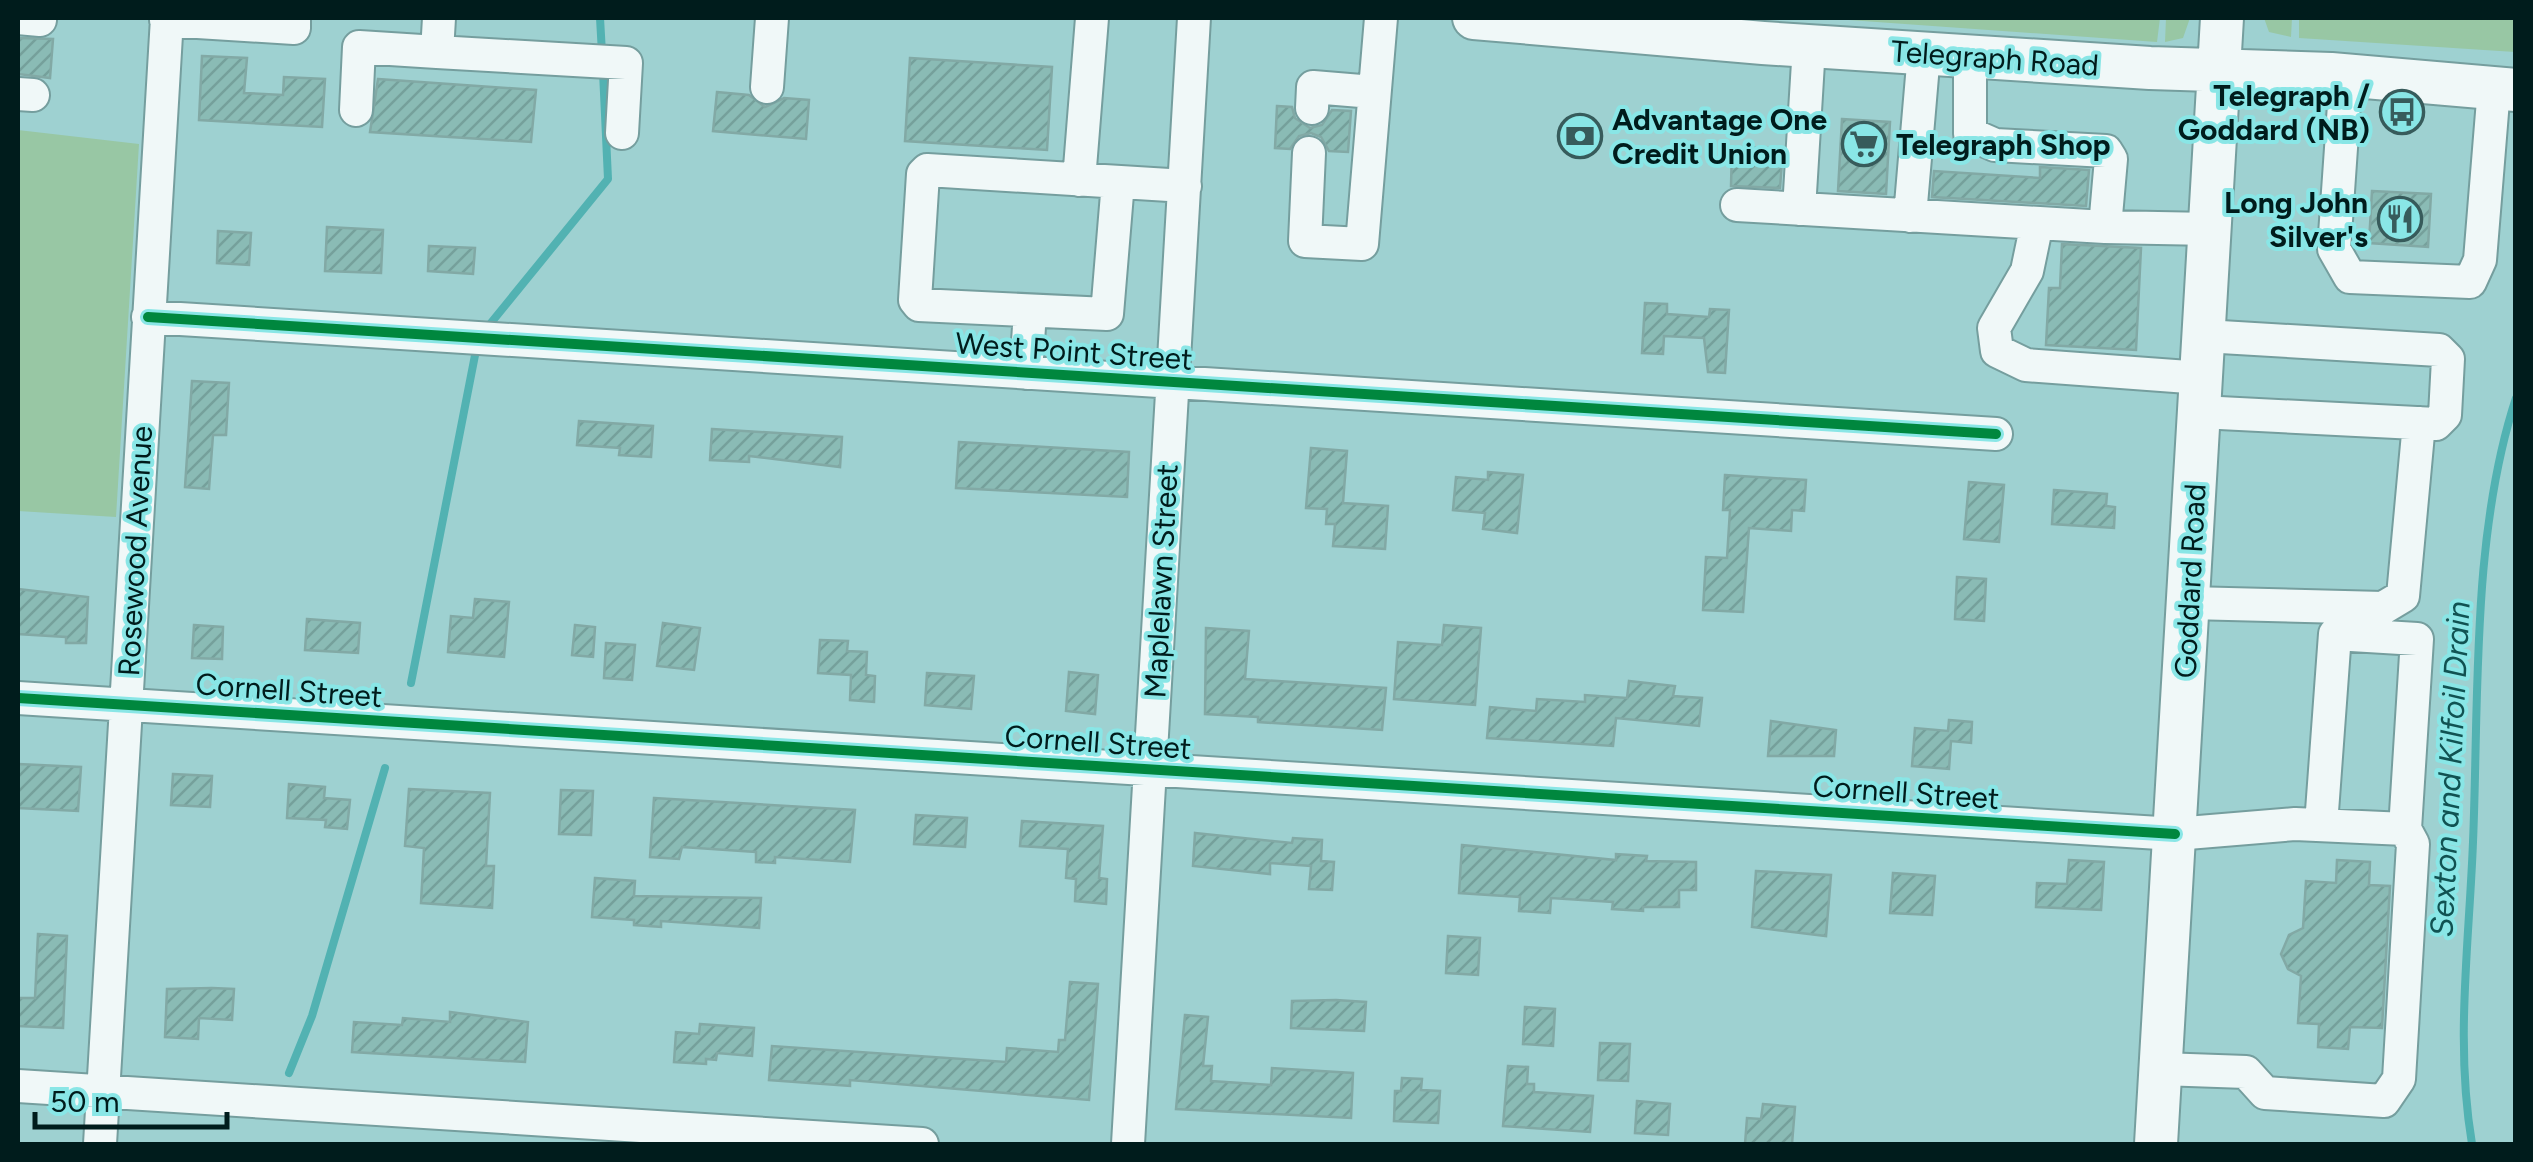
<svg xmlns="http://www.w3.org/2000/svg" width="2533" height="1162" font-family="Figtree,sans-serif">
<defs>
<pattern id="building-hatch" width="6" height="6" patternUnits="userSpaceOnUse" patternTransform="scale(2.5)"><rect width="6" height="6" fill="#8abbb5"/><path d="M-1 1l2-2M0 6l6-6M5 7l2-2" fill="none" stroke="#75a09b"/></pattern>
</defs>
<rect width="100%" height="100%" fill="#9ed1d1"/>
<!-- green -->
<path fill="#98c7a4" d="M1821 18H2160L2157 42Z
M2166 18H2190L2183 38 2165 42Z
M2264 18H2292L2291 37 2269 32Z
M2299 18H2515V52L2299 38Z
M18 130 139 144 116 517 18 511Z"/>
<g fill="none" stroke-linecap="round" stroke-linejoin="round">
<!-- stream -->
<path stroke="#52b2b2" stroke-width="8" d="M600 18 602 53
M486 329 608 179 603 72
M411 683 477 345
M289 1073 312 1016 385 768
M2472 1144C2455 1043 2469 945 2473 842 2479 700 2471 535 2516 398"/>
</g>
<!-- building -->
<path fill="url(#building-hatch)" stroke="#82a9a5" stroke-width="2.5" d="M18 38 53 39 50 78 18 74Z
M202 56 247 58 244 93 283 95 284 77 325 79 322 127 199 120Z
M910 58 1052 67 1047 150 905 141Z
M378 79 536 90 531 142 370 132Z
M717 92 749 95 765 107 784 98 809 100 806 139 713 131Z
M1277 106 1292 107 1295 118 1310 128 1322 125 1332 110 1351 111 1348 152 1329 151 1321 137 1311 133 1299 136 1290 149 1275 148Z
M1842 119 1890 122 1886 194 1838 191Z
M1732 147 1783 148 1780 188 1731 186Z
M2040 167 2089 170 2086 206 1932 197 1934 171 2040 178Z
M2372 191 2431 194 2428 247 2369 243Z
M327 227 383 230 381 273 325 271Z
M218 231 251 233 249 265 217 263Z
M2062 244 2141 248 2136 350 2046 345 2049 288H2060Z
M429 246 475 248 473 274 428 271Z
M1645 303 1667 304V314L1709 317 1710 309 1729 310 1725 373 1708 372 1704 338 1664 336 1663 354 1642 353Z
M192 381 229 383 226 435H213L209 489 185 487Z
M579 421 653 426 651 457 619 455 620 448 577 445Z
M712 429 842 437 840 467 749 456V462L710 460Z
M959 442 1129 452 1127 497 956 488Z
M1311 448 1347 451 1343 503 1388 506 1385 549 1333 546 1335 524H1326L1327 509 1306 508Z
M1488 472 1523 475 1517 533 1483 529 1485 513 1453 510 1456 477 1488 480Z
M1725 475 1806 480 1804 511 1792 510 1791 531 1749 528 1743 612 1703 610 1706 557 1727 558 1730 510H1723Z
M1969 482 2004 485 1999 542 1964 539Z
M2054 490 2107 494 2106 506 2115 507 2114 528 2052 524Z
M1957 577 1986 579 1984 621 1955 619Z
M18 589 88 597 86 643H66V637L18 634Z
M475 599 509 602 504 657 448 652 451 616 473 618Z
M307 619 360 623 358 653 305 650Z
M663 623 700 628 694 670 657 666Z
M194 625 223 627 222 659 192 658Z
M575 625 595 627 593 657 572 655Z
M1444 625 1481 628 1475 705 1394 699 1398 642 1442 645Z
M1206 628 1249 631 1245 679 1386 688 1382 730 1258 722V717L1205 714Z
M820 640 848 641 847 651 867 652 866 675 875 676 874 702 850 700 851 675 818 673Z
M606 643 635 645 632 680 604 678Z
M1069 672 1098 675 1095 714 1066 711Z
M927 673 974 676 971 709 925 705Z
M1629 681 1675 686 1673 696 1702 698 1699 726 1616 718 1613 746 1487 738 1490 707 1536 711 1537 699 1585 702V695L1627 698Z
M1949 720 1972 722 1971 743 1951 741 1949 769 1912 766 1915 728 1948 731Z
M1771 721 1836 730 1834 756H1768Z
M18 764 81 767 78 811 18 808Z
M173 774 212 776 210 807 171 805Z
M289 784 325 787 324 798 350 800 347 829 325 827 326 820 287 818Z
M409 789 490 793 486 866H494L492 908 421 903 424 848 405 846Z
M561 790 593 791 591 835 559 834Z
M654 798 855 810 850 862 775 857V863L756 862V852L682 847 679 859 650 857Z
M916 815 967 818 965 847 914 844Z
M1022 821 1103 826 1099 878 1107 879 1106 904 1075 901 1076 879 1066 878 1068 849 1020 846Z
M1195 833 1292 843 1293 838 1322 840 1321 861 1334 862 1332 890 1309 889 1311 866 1270 863V874L1193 866Z
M1462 845 1616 860V854L1647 856 1646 861 1696 862V890H1679V907H1643V911L1612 909 1613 902 1551 898 1550 913 1519 911 1520 897 1459 893Z
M2069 860 2104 862 2101 910 2036 907 2037 883 2067 884Z
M2337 860 2370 862 2369 885 2390 886 2382 1028 2350 1027 2348 1049 2318 1047 2319 1024 2298 1023 2301 976 2288 969 2281 954 2289 935 2303 928 2306 881 2336 883Z
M1756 871 1831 875 1826 936 1752 927Z
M1893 873 1935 876 1932 915 1890 913Z
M595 878 635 881 634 896 761 898 759 928 661 921V927L634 925V920L592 917Z
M38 934 67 936 63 1028 18 1026V998H35Z
M1448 936 1480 938 1478 975 1446 973Z
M1070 982 1098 984 1089 1100 850 1080V1086L769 1080 772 1046 1006 1062 1007 1048 1058 1052 1059 1040H1065Z
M212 988 234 989 232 1020 199 1018 198 1039 165 1037 167 989Z
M1336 1000 1366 1002 1364 1031 1291 1028 1292 1001Z
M1525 1007 1555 1009 1553 1046 1523 1044Z
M450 1012 528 1022 525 1062 352 1052 354 1022 402 1025 403 1018 450 1022Z
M1185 1015 1208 1017 1203 1066H1212L1211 1081 1271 1085 1272 1068 1353 1073 1351 1118 1176 1109Z
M700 1024 754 1028 752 1056 717 1053 716 1060 706 1059V1064L674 1062 676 1032 699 1034Z
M1600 1043 1630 1044 1628 1081 1598 1080Z
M1508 1066 1528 1067 1527 1084H1534V1092L1593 1096 1590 1132 1503 1126Z
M1402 1078 1422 1079 1421 1090 1440 1091 1438 1123 1394 1121 1395 1091H1401Z
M1637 1101 1670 1104 1668 1135 1635 1133Z
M1763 1104 1795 1107 1792 1144H1745L1747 1118 1761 1119Z"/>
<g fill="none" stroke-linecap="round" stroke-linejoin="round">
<defs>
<path id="minor" d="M18 18 40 20
M439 18 437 52 626 63 622 133
M166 20 294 28V18
M1970 56V134L1995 145 2106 151 2111 159 2105 227
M2346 76 2334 249 2350 277 2470 282 2480 260 2494 88
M767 87 772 18
M18 94 33 95
M1312 108 1313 87 1373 92
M356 110 359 47 437 52
M1309 153 1305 241 1362 244 1381 18
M1079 180 1092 18
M1118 182 1107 314 919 305 915 300 923 174 927 170 1185 186
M1737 205 2105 227 2211 229
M1799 209 1809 46
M1910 216 1924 53
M2037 223 2027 271 1994 328 1997 351 2026 365 2202 378
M148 317 1996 434
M1026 373 1030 311
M2200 412 2436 424 2445 415 2448 359 2439 350 2204 336
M2189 603 2383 608 2403 596 2419 423
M18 698 2175 834 2295 824 2405 829 2413 844 2399 1079 2384 1101 2265 1093 2246 1072 2161 1069
M2321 825 2335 634 2417 639 2405 829
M18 1086 922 1144
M100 1144 167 18
M1128 1144 1194 18"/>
<path id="major" d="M1474 18 1763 43 2150 68 2331 74 2516 90
M2156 1144 2222 18"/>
</defs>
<!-- minor casing -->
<use href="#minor" stroke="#759e9e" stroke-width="36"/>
<!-- major casing -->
<use href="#major" stroke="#759e9e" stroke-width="46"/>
<!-- minor -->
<use href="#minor" stroke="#f0f8f8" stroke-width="32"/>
<!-- major -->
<use href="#major" stroke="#f0f8f8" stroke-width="42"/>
<defs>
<path id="cycleway" d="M148 317 1996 434
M18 698 2175 834"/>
</defs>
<!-- cycleway casing -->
<use href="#cycleway" stroke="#89e6e6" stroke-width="16"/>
<!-- cycleway -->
<use href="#cycleway" stroke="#00873e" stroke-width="10"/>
</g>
<!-- icons -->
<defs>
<symbol id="bus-ring" viewBox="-11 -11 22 22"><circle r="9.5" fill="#89e6e6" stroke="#375b5b" stroke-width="1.5"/><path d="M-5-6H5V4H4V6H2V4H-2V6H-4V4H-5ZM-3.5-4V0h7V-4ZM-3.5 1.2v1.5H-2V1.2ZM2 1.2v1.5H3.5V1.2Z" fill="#375b5b"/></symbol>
<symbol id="bank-ring" viewBox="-11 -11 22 22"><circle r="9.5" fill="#89e6e6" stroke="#375b5b" stroke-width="1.5"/><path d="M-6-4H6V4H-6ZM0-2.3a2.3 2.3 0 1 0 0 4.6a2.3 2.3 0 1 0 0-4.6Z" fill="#375b5b"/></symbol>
<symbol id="supermarket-ring" viewBox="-11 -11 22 22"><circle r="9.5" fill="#89e6e6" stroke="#375b5b" stroke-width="1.5"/><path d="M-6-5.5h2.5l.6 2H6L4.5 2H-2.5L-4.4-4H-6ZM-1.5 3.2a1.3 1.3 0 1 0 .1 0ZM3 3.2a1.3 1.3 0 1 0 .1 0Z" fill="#375b5b"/></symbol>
<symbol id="restaurant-ring" viewBox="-11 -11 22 22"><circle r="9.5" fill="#89e6e6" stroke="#375b5b" stroke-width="1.5"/><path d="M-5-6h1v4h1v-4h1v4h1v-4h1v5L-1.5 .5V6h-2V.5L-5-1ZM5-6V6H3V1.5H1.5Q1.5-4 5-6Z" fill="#375b5b"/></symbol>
</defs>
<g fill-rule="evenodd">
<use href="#bus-ring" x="2377" y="87" width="50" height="50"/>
<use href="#bank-ring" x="1555" y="111" width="50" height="50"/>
<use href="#supermarket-ring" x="1839" y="119" width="50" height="50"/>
<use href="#restaurant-ring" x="2375" y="194" width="50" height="50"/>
</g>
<g text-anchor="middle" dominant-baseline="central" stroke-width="8" stroke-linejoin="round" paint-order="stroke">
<!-- street labels -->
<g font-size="30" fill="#001c1c" stroke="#89e6e6">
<text transform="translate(1995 58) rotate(4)">Telegraph Road</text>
<text transform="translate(1074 351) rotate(4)">West Point Street</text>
<text transform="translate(135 551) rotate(-87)">Rosewood Avenue</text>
<text transform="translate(1161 581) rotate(-87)">Maplelawn Street</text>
<text transform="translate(2190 581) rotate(-87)">Goddard Road</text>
<text transform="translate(289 690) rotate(4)">Cornell Street</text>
<text transform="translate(1098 742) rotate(4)">Cornell Street</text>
<text transform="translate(1906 792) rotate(4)">Cornell Street</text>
</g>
<!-- poi labels -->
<g font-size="30" font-weight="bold" fill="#001c1c" stroke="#89e6e6" text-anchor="end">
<text x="2370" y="95">Telegraph /<tspan x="2370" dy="34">Goddard (NB)</tspan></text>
<text x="1612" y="119" text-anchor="start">Advantage One<tspan x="1612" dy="34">Credit Union</tspan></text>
<text x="1896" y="144" text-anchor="start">Telegraph Shop</text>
<text x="2368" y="202">Long John<tspan x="2368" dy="34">Silver's</tspan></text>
</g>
<!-- water labels -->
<g font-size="32" font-style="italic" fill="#115252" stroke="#89e6e6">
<text transform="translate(2450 769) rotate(-87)">Sexton and Kilfoil Drain</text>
</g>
</g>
<!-- border -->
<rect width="2533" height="1162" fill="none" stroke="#001c1c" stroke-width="40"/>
<!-- scale -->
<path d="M35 1112v15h192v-15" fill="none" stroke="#001c1c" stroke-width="5"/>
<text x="50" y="1112" font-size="30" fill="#001c1c" stroke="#89e6e6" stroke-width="8" paint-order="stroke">50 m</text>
</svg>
